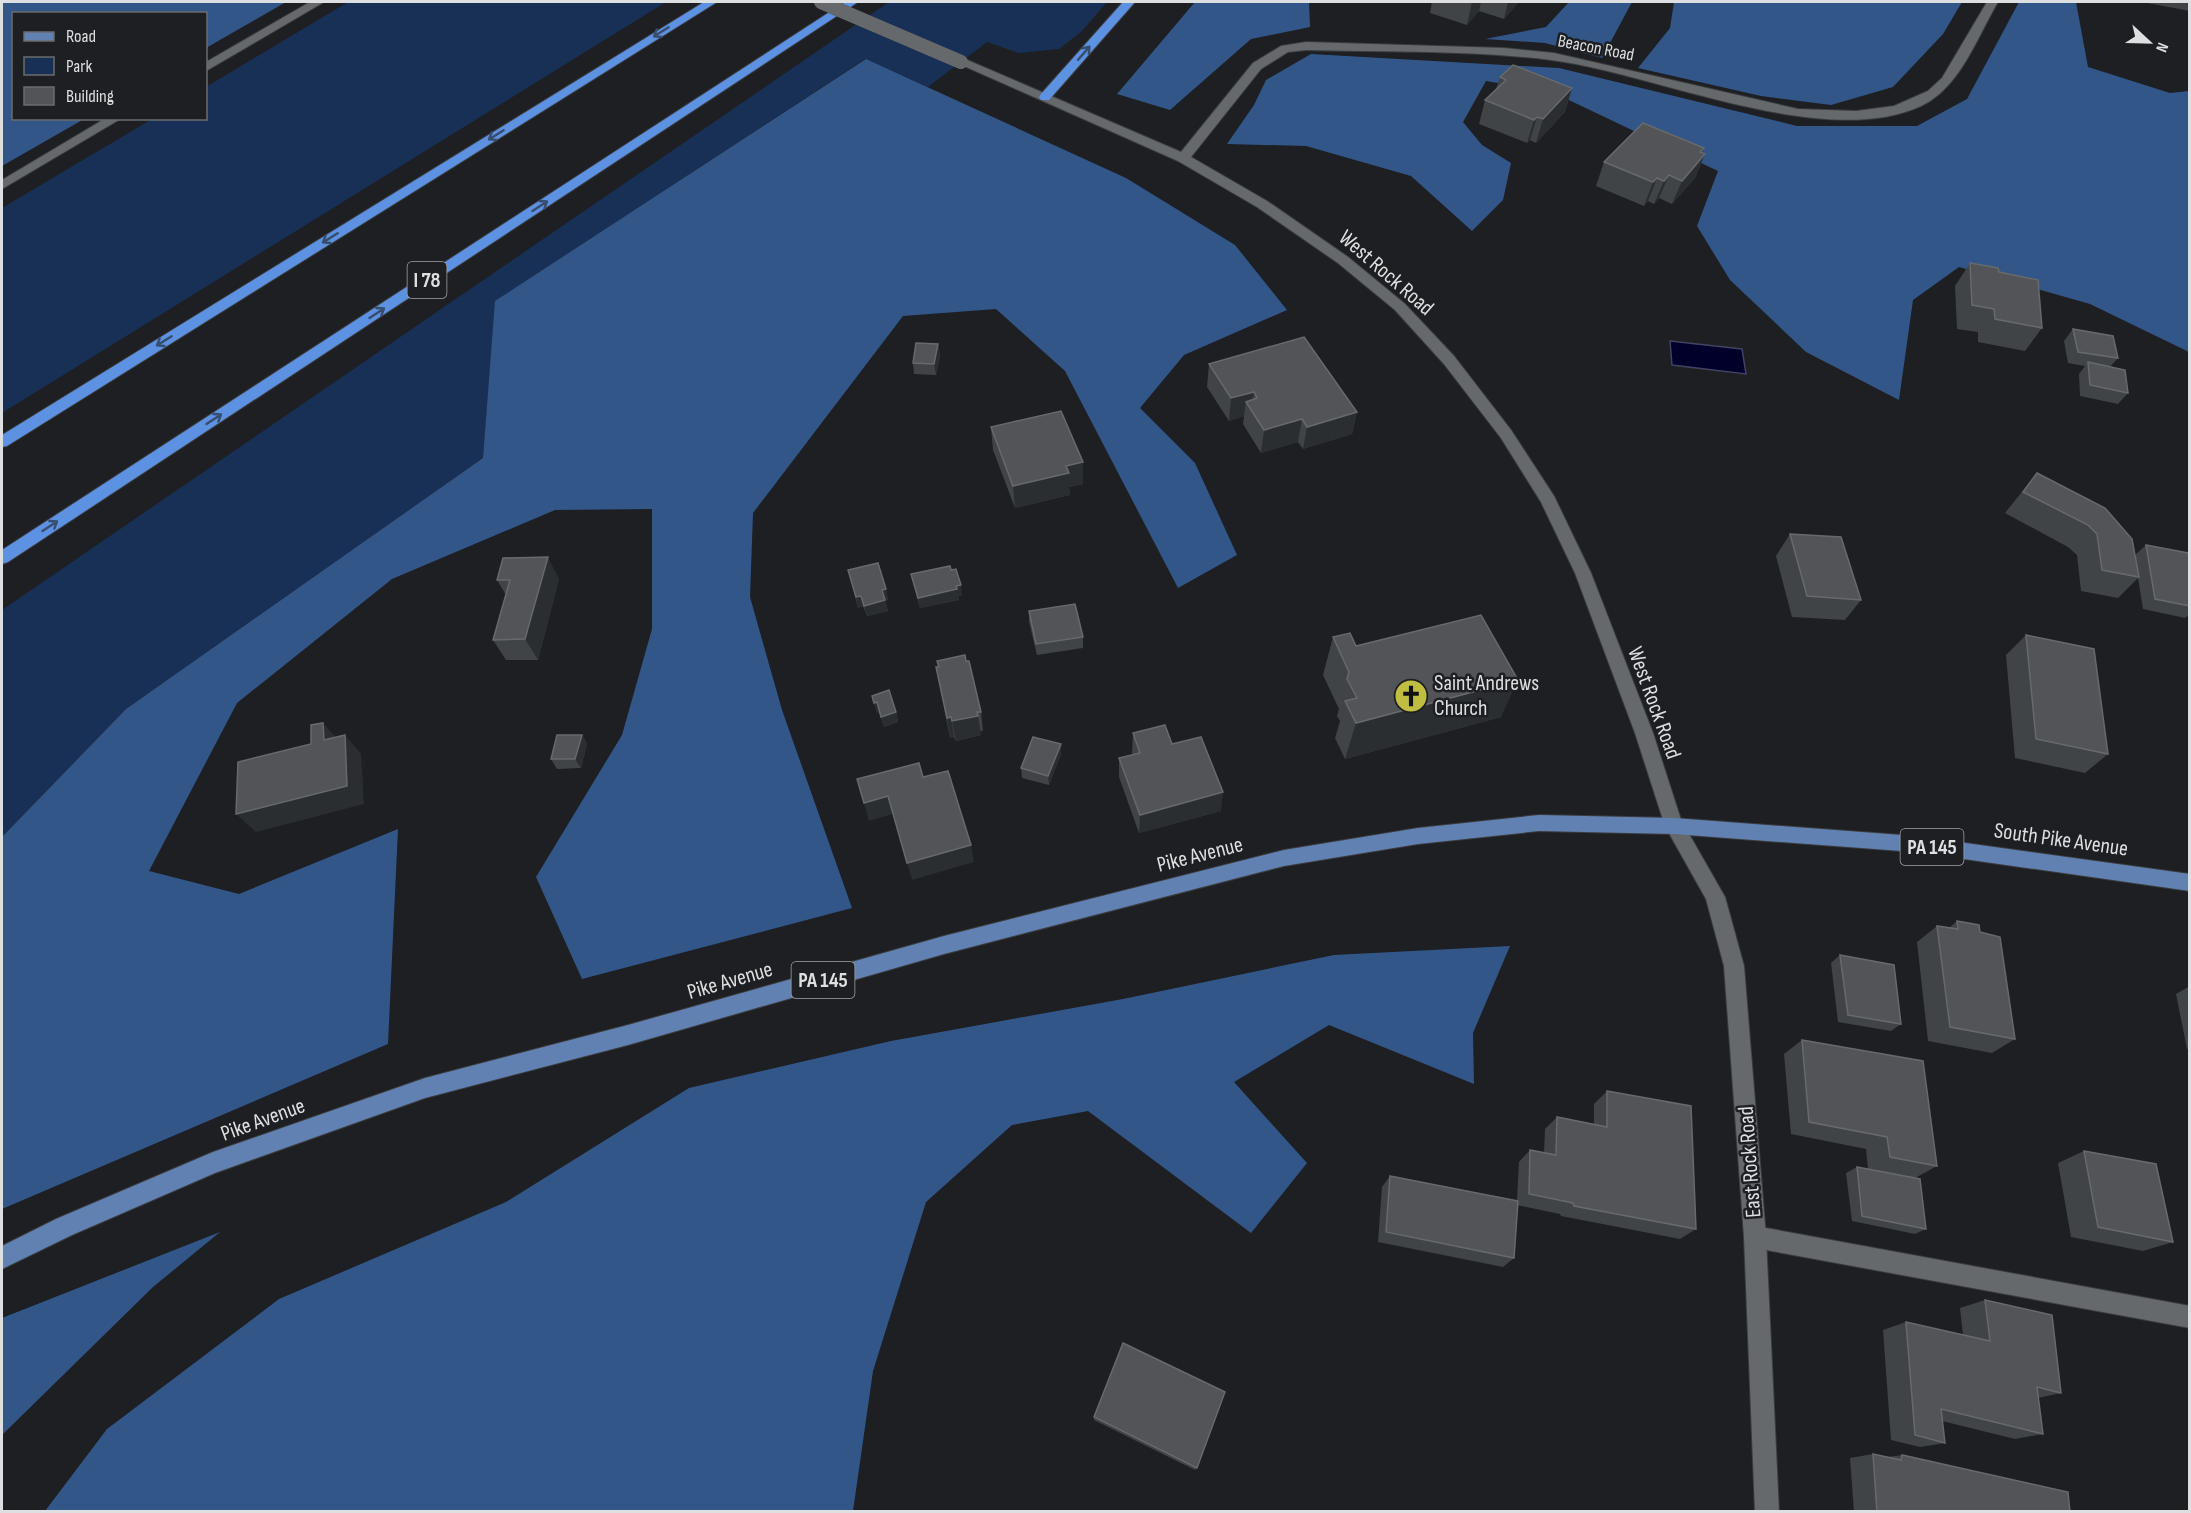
<svg xmlns="http://www.w3.org/2000/svg" width="2191" height="1513" font-family="'Sofia Sans Condensed',sans-serif">
	<style>
		.green { fill: #183055 }
		.forest { fill: #335689 }
		.water { fill: #00002b; stroke: #424362; stroke-width: 1.5 }
		.lines { fill: none; stroke-linecap: round; stroke-linejoin: round }
		.service-casing { stroke: #3b3c3f; stroke-width: 2 }
		.minor-casing { stroke: #3b3c3f; stroke-width: 2 }
		.tertiary-casing { stroke: #3b3c3f; stroke-width: 2 }
		.primary-casing { stroke: #3b3c3f; stroke-width: 2 }
		.motorway-casing { stroke: #3b3c3f; stroke-width: 2 }
		.service { fill: #66696c; fill-rule: evenodd }
		.minor { fill: #66696c; fill-rule: evenodd }
		.tertiary { fill: #66696c; fill-rule: evenodd }
		.primary { fill: #6181b2; fill-rule: evenodd }
		.motorway { fill: #5d91e1; fill-rule: evenodd }
		.minor-bridge-casing { stroke: #3b3c3f; stroke-width: 14; stroke-linecap: butt }
		.minor-bridge { stroke: #66696c; stroke-width: 14 }
		.wall { fill: #414447 }
		.shaded-wall { fill: #2b2e31 }
		.building { fill: #525457; stroke: #676a6d; stroke-width: 1.5 }
		.oneway { stroke: #374d6e }
		.labels { text-anchor: middle; dominant-baseline: central; stroke-width: 5; stroke-linejoin: round; paint-order: stroke }
		.far-street-label { font-size: 18px; fill: #dddfe1; stroke: #1d1f22 }
		.shield { fill: #1d1f22; stroke: #a3a5a8; stroke-width: 1.5 }
		.shield-label { font-size: 21px; font-weight: bold; fill: #dddfe1 }
		.street-label { font-size: 22px; fill: #dddfe1; stroke: #1d1f22 }
		.poi-label { font-size: 22px; fill: #dddfe1; stroke: #1d1f22; text-anchor: start }
	</style>
	<rect width="100%" height="100%" fill="#1d1f22"/>
	<g class="green">
		<polygon points="348,2 666,2 2,413 2,208 152,119 206,118 206,87"/>
		<polygon points="889,2 1107,2 1081,32 1059,49 1019,53 987,42 928,87 865,59 496,301 483,458 126,709 2,837 2,610"/>
	</g>
	<g class="forest">
		<polygon points="2,2 286,2 206,48 206,14 14,14 14,118 84,119 2,166"/>
		<polygon points="1195,2 1309,2 1310,27 1251,39 1170,110 1117,94"/>
		<polygon points="1569,2 1632,2 1602,58 1545,43 1485,39 1546,27"/>
		<polygon points="1674,2 1962,2 1943,34 1893,87 1831,105 1761,96 1638,68 1670,28"/>
		<polygon points="2019,2 2076,2 2088,67 2170,93 2189,91 2189,352 2090,304 1959,267 1913,300 1899,400 1806,352 1730,280 1697,226 1718,171 1552,92 1486,81 1463,122 1482,145 1511,163 1503,200 1472,231 1411,176 1306,146 1227,144 1254,105 1266,80 1311,54 1559,68 1797,126 1917,126 1967,99"/>
		<polygon points="866,59 1126,178 1235,245 1287,310 1184,355 1140,408 1195,463 1237,555 1178,588 1065,371 996,309 903,316 753,513 750,597 782,710 852,908 582,979 536,877 622,735 652,629 652,509 555,510 392,579 237,703 149,871 239,894 398,829 388,1044 2,1209 2,837 126,709 483,458 495,301"/>
		<polygon points="1510,946 1473,1033 1474,1084 1329,1025 1234,1082 1307,1163 1251,1233 1088,1111 1012,1125 926,1202 873,1371 853,1511 45,1511 107,1429 279,1299 506,1202 689,1088 891,1041 1123,999 1334,955"/>
		<polygon points="220,1232 153,1287 2,1435 2,1318"/>
	</g>
	<polygon class="water" points="1670,341 1742,349 1746,374 1672,365"/>
	<g class="lines">
		<defs>
			<polygon id="service" points="1755,1226 2190,1306 2190,1328 1755,1248 1747,1245 1744,1237 1747,1229"/>
			<g id="minor">
				<polygon points="310,2 324,2 206,71 206,62"/>
				<path d="M1987,2H1998C1977,37 1960,88 1921,106C1823,151 1655,73 1551,60C1470,50 1387,52 1306,50L1288,52L1261,69L1191,157L1267,201L1348,257L1405,304L1454,356L1511,430L1554,496L1591,573L1653,733L1683,826L1681,832L1674,834L1667,832L1665,826L1635,733L1575,573L1541,502L1501,438L1444,364L1395,310L1338,263L1257,207L1178,161L955,62L961,58L965,59L1181,152L1253,63L1281,46L1306,42L1504,48L1554,53L1798,109L1856,111L1894,106L1928,91L1942,78Z"/>
				<polygon points="106,118 122,118 2,189 2,180"/>
			</g>
			<polygon id="tertiary" points="1674,818 1681,820 1725,897 1744,966 1766,1237 1779,1512 1755,1512 1744,1237 1724,966 1706,899 1665,826 1667,820"/>
			<polygon id="primary" points="1539,815 1674,818 1915,836 2190,874 2190,891 1915,852 1674,834 1539,831 1418,844 1284,866 944,954 628,1045 425,1098 215,1173 72,1235 2,1269 2,1246 56,1219 213,1152 425,1078 628,1025 944,936 1284,850 1418,828"/>
			<g id="motorway">
				<polygon points="704,2 717,2 7,446 2,447 2,435"/>
				<polygon points="845,2 858,2 8,562 2,564 2,550"/>
				<polygon points="1123,2 1135,2 1049,100 1041,100 1039,97 1041,94"/>
			</g>
		</defs>
		<use href="#service" class="service-casing"/>
		<use href="#minor" class="minor-casing"/>
		<use href="#tertiary" class="tertiary-casing"/>
		<use href="#primary" class="primary-casing"/>
		<use href="#motorway" class="motorway-casing"/>
		<use href="#service" class="service"/>
		<use href="#minor" class="minor"/>
		<use href="#tertiary" class="tertiary"/>
		<use href="#primary" class="primary"/>
		<use href="#motorway" class="motorway"/>
		<defs>
			<polyline id="minor-bridge" points="821,2 961,62"/>
		</defs>
		<use href="#minor-bridge" class="minor-bridge-casing"/>
		<use href="#minor-bridge" class="minor-bridge"/>
	</g>
	<g class="wall">
		<polygon points="1432,2 1519,2 1504,19 1479,11 1467,25 1430,13"/>
		<polygon points="2142,2 2190,2 2190,11"/>
		<polygon points="1500,77 1572,88 1565,112 1536,143 1530,140 1527,143 1479,124 1485,100 1496,89"/>
		<polygon points="1704,148 1702,153 1705,154 1695,178 1672,204 1659,198 1654,204 1648,201 1644,206 1596,186 1604,162"/>
		<polygon points="1970,263 1999,272 2042,328 2025,351 1978,342 1978,332 1957,329 1955,286"/>
		<polygon points="2073,329 2118,358 2110,367 2128,393 2118,404 2080,396 2079,374 2085,366 2068,363 2064,341"/>
		<polygon points="938,344 940,356 936,375 914,374 913,363"/>
		<polygon points="1209,364 1357,412 1352,434 1303,449 1298,442 1261,453 1243,424 1244,416 1229,421 1207,387"/>
		<polygon points="991,427 1083,462 1083,484 1069,487 1070,495 1015,508 993,450"/>
		<polygon points="2037,473 2135,555 2146,545 2190,562 2190,614 2185,618 2143,609 2138,578 2118,598 2081,591 2077,555 2068,547 2005,513"/>
		<polygon points="1790,534 1861,600 1845,620 1792,617 1776,556"/>
		<polygon points="951,570 962,595 958,596 959,600 920,608 911,574"/>
		<polygon points="559,579 538,660 506,660 493,640 506,595 497,580"/>
		<polygon points="851,581 886,589 888,600 885,600 888,611 867,616 863,606 858,608"/>
		<polygon points="1029,611 1083,637 1083,648 1037,655 1029,622"/>
		<polygon points="2026,635 2108,754 2085,773 2015,758 2006,655"/>
		<polygon points="1333,637 1356,646 1501,717 1345,759 1335,738 1340,721 1337,716 1339,709 1323,675"/>
		<polygon points="937,661 966,661 981,712 983,731 980,731 981,735 956,741 954,737 950,738 936,667 938,667"/>
		<polygon points="872,696 896,712 898,722 884,727 879,712 877,713"/>
		<polygon points="1133,733 1172,744 1221,811 1139,833 1119,777 1119,758 1133,755 1132,753"/>
		<polygon points="582,735 587,744 581,768 557,769 551,759"/>
		<polygon points="1061,744 1061,754 1049,785 1022,778 1021,768"/>
		<polygon points="1957,921 1980,932 2015,1039 1992,1053 1928,1041 1917,942 1937,926 1949,928"/>
		<polygon points="1840,955 1901,1024 1891,1031 1838,1022 1831,963"/>
		<polygon points="2190,986 2190,1050 2187,1049 2176,994"/>
		<polygon points="1802,1040 1937,1166 1915,1178 1926,1229 1915,1234 1852,1221 1846,1173 1857,1167 1868,1169 1866,1149 1791,1134 1784,1054"/>
		<polygon points="1607,1091 1696,1229 1680,1239 1561,1216 1560,1214 1517,1205 1514,1258 1503,1267 1378,1242 1382,1187 1390,1176 1517,1200 1519,1162 1530,1150 1544,1153 1545,1129 1557,1117 1594,1124 1594,1104"/>
		<polygon points="2084,1151 2173,1242 2143,1251 2071,1237 2058,1163"/>
		<polygon points="1985,1300 2061,1393 2038,1398 2043,1434 2015,1439 1942,1421 1945,1443 1920,1447 1891,1440 1883,1330 1906,1322 1963,1335 1960,1308"/>
		<polygon points="1094,1417 1197,1468 1195,1470 1094,1420"/>
		<polygon points="1873,1454 1888,1457 1902,1455 2070,1512 1854,1512 1850,1458"/>
	</g>
	<g class="shaded-wall">
		<polygon points="1472,2 1481,2 1479,11 1467,25"/>
		<polygon points="1508,2 1519,2 1504,19"/>
		<polygon points="1572,88 1565,112 1536,143 1543,119"/>
		<polygon points="1537,117 1530,140 1527,143 1534,120"/>
		<polygon points="1704,148 1697,163 1705,154 1695,178 1672,204 1682,181"/>
		<polygon points="1669,175 1659,198 1654,204 1664,181"/>
		<polygon points="1657,178 1648,201 1644,206 1653,182"/>
		<polygon points="938,344 940,356 936,375 934,364"/>
		<polygon points="1254,392 1251,410 1246,402 1244,416 1229,421 1231,398"/>
		<polygon points="1357,412 1352,434 1303,449 1307,427"/>
		<polygon points="1302,419 1298,442 1261,453 1264,430"/>
		<polygon points="1083,462 1083,484 1069,487 1070,495 1015,508 1013,486 1066,466"/>
		<polygon points="548,557 559,579 538,660 525,639"/>
		<polygon points="961,585 962,595 958,596 959,600 920,608 918,598"/>
		<polygon points="886,589 888,600 885,601 882,590"/>
		<polygon points="861,596 863,606 858,608 856,597"/>
		<polygon points="885,600 888,611 867,616 864,606"/>
		<polygon points="1518,680 1501,717 1345,759 1356,723"/>
		<polygon points="877,702 879,712 877,713 874,703"/>
		<polygon points="896,712 898,722 884,727 881,717"/>
		<polygon points="978,716 981,735 956,741 952,721"/>
		<polygon points="951,717 954,737 950,738 947,718"/>
		<polygon points="323,723 340,742 324,740"/>
		<polygon points="345,735 361,754 364,804 256,832 236,814"/>
		<polygon points="582,735 587,744 581,768 575,759"/>
		<polygon points="1061,744 1061,754 1049,785 1048,776"/>
		<polygon points="1223,792 1221,811 1139,833 1140,815"/>
		<polygon points="888,796 893,814 869,821 864,803"/>
		<polygon points="971,845 974,862 912,880 907,863"/>
	</g>
	<g class="building">
		<polygon points="1513,65 1572,88 1543,119 1537,117 1534,120 1485,100 1506,80 1500,77"/>
		<polygon points="1643,123 1704,148 1700,152 1705,154 1682,181 1669,175 1664,181 1657,178 1653,182 1604,162"/>
		<polygon points="1970,263 1998,268 1999,272 2038,280 2042,328 1995,319 1994,309 1972,305"/>
		<polygon points="2073,329 2113,336 2118,358 2078,352"/>
		<polygon points="1304,337 1357,412 1307,427 1302,419 1264,430 1246,402 1257,398 1254,392 1231,398 1209,364"/>
		<polygon points="916,343 938,344 934,364 913,363"/>
		<polygon points="2088,362 2125,370 2128,393 2090,385"/>
		<polygon points="1061,411 1083,462 1066,466 1069,473 1013,486 991,427"/>
		<polygon points="2037,473 2105,508 2132,539 2139,577 2102,570 2097,534 2088,525 2023,492"/>
		<polygon points="1790,534 1841,537 1861,600 1807,596"/>
		<polygon points="2146,545 2188,553 2190,562 2190,606 2155,599"/>
		<polygon points="548,557 525,639 493,640 510,580 497,580 503,558"/>
		<polygon points="878,563 886,589 882,590 885,600 864,606 861,596 856,597 848,570"/>
		<polygon points="950,566 951,570 956,569 961,585 956,586 957,589 918,598 911,574"/>
		<polygon points="1075,604 1083,637 1036,644 1029,611"/>
		<polygon points="1481,615 1518,680 1356,723 1345,701 1357,698 1347,679 1349,672 1333,637 1350,633 1356,646"/>
		<polygon points="2026,635 2094,649 2108,754 2036,739"/>
		<polygon points="965,655 966,661 969,661 981,712 977,712 978,716 952,721 951,717 947,718 936,667 939,667 937,661"/>
		<polygon points="889,690 896,712 881,717 877,702 874,703 872,696"/>
		<polygon points="323,723 324,740 345,735 347,786 236,814 238,762 311,744 311,725"/>
		<polygon points="1165,725 1172,744 1201,737 1223,792 1140,815 1119,758 1140,753 1133,733"/>
		<polygon points="557,735 582,735 575,759 551,759"/>
		<polygon points="1033,737 1061,744 1048,776 1021,768"/>
		<polygon points="919,763 923,777 948,771 971,845 907,863 888,796 864,803 857,779"/>
		<polygon points="1957,921 1979,925 1980,932 2000,937 2015,1039 1950,1027 1937,926 1958,929"/>
		<polygon points="1840,955 1894,965 1901,1024 1848,1015"/>
		<polygon points="1802,1040 1923,1061 1937,1166 1890,1157 1887,1137 1809,1122"/>
		<polygon points="1607,1091 1691,1106 1696,1229 1574,1206 1573,1203 1529,1194 1530,1150 1556,1155 1557,1117 1607,1127"/>
		<polygon points="2084,1151 2156,1164 2173,1242 2098,1227"/>
		<polygon points="1857,1167 1920,1179 1926,1229 1862,1216"/>
		<polygon points="1390,1176 1518,1201 1514,1258 1386,1232"/>
		<polygon points="1985,1300 2052,1315 2061,1393 2037,1387 2043,1434 1941,1409 1945,1443 1915,1435 1906,1322 1990,1341"/>
		<polygon points="1123,1343 1225,1392 1197,1468 1094,1417"/>
		<polygon points="1873,1454 1901,1460 1902,1455 2068,1492 2070,1512 1877,1512"/>
	</g>
	<defs><path id="oneway-shaft" d="M-6 0H5M1.5-3L5.5 0L1.5 3" fill="none" stroke-width="1.6" stroke-linecap="round" stroke-linejoin="round" transform="scale(1.5)"/></defs>
	<g class="oneway">
		<use href="#oneway-shaft" transform="translate(661 32) rotate(148)"/>
		<use href="#oneway-shaft" transform="translate(1084 53) rotate(-49)"/>
		<use href="#oneway-shaft" transform="translate(496 135) rotate(148)"/>
		<use href="#oneway-shaft" transform="translate(540 206) rotate(-33)"/>
		<use href="#oneway-shaft" transform="translate(330 238) rotate(148)"/>
		<use href="#oneway-shaft" transform="translate(377 313) rotate(-33)"/>
		<use href="#oneway-shaft" transform="translate(164 341) rotate(148)"/>
		<use href="#oneway-shaft" transform="translate(214 419) rotate(-33)"/>
		<use href="#oneway-shaft" transform="translate(50 526) rotate(-33)"/>
	</g>
	<defs>
		<symbol id="church-disc" viewBox="-11 -11 22 22"><circle r="9.5" fill="#c0be41" stroke="#1d1f22"/><path d="M-1.2-6h2.4v3.5h3.3v2.4h-3.3V6h-2.4V-.1h-3.3v-2.4h3.3Z" fill="#111"/></symbol>
	</defs>
	<g fill-rule="evenodd">
		<use href="#church-disc" x="1392" y="677" width="38" height="38"/>
	</g>
	<g class="labels">
		<g class="far-street-label">
			<text transform="translate(1596 48) rotate(11)">Beacon Road</text>
		</g>
		<g class="shield">
			<rect x="407.5" y="262" width="39" height="36" rx="4.5"/>
			<rect x="1900.5" y="829" width="63" height="36" rx="4.5"/>
			<rect x="791.5" y="962" width="63" height="36" rx="4.5"/>
		</g>
		<g class="shield-label">
			<text x="427" y="280">I 78</text>
			<text x="1932" y="847">PA 145</text>
			<text x="823" y="980">PA 145</text>
		</g>
		<g class="street-label">
			<text transform="translate(1386 273) rotate(41)">West Rock Road</text>
			<text transform="translate(1654 703) rotate(70)">West Rock Road</text>
			<text transform="translate(2061 840) rotate(8)">South Pike Avenue</text>
			<text transform="translate(1200 855) rotate(-14)">Pike Avenue</text>
			<text transform="translate(730 981) rotate(-16)">Pike Avenue</text>
			<text transform="translate(263 1120) rotate(-20)">Pike Avenue</text>
			<text transform="translate(1750 1162) rotate(-94)">East Rock Road</text>
		</g>
		<g class="poi-label">
			<text x="1434" y="683">Saint Andrews<tspan x="1434" dy="25">Church</tspan></text>
		</g>
	</g>
	<rect width="2191" height="1513" fill="none" stroke="#dddfe1" stroke-width="6"/>
	<rect x="12" y="12" width="195" height="108" fill="#1d1f22" stroke="#6a6c6e" stroke-width="1.5"/>
	<rect x="24" y="32" width="30" height="9" fill="#6181b2" stroke="#6a6c6e" stroke-width="1.5"/>
	<text x="66" y="42" font-size="18" fill="#dddfe1">Road</text>
	<rect x="24" y="57" width="30" height="18" fill="#183055" stroke="#6a6c6e" stroke-width="1.5"/>
	<text x="66" y="72" font-size="18" fill="#dddfe1">Park</text>
	<rect x="24" y="87" width="30" height="18" fill="#525457" stroke="#6a6c6e" stroke-width="1.5"/>
	<text x="66" y="102" font-size="18" fill="#dddfe1">Building</text>
	<g transform="translate(2149 42) rotate(112)" stroke="#1d1f22" stroke-width="4.5" paint-order="stroke">
	<path d="M0-4.5L10 22L0 15L-10 22Z" fill="#dddfe1"/>
	<text y="-9" font-size="16" font-weight="bold" text-anchor="middle" fill="#dddfe1">N</text>
	</g>
</svg>
